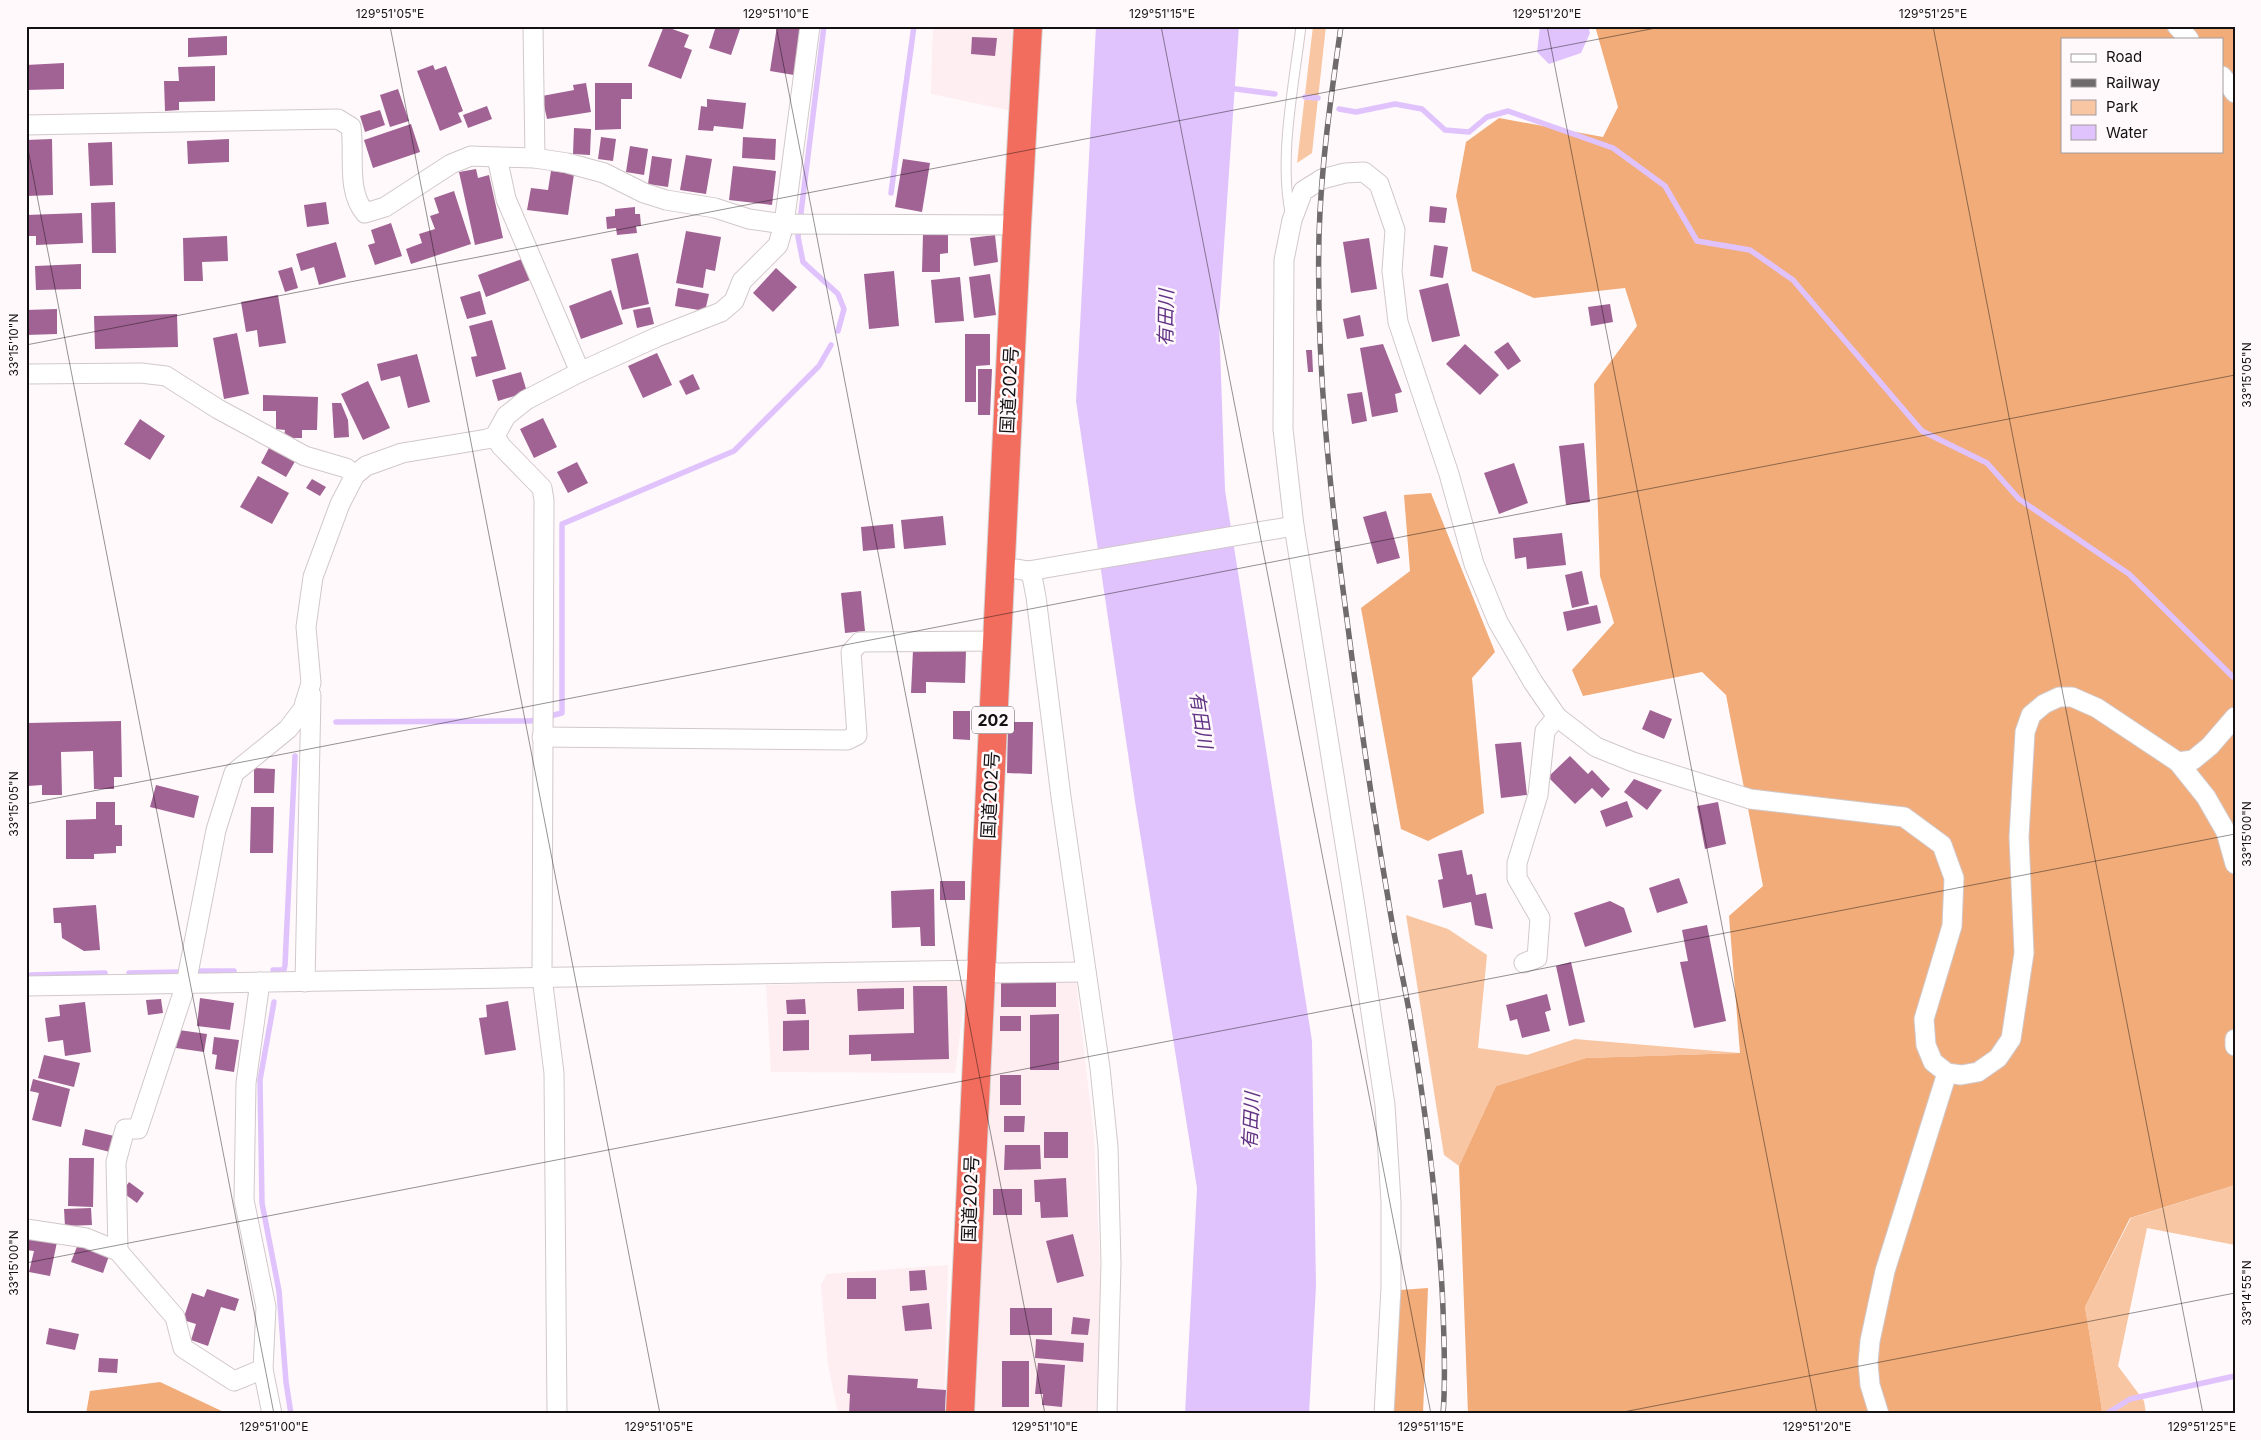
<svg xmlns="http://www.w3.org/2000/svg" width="2261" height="1440" font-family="Inter,'Noto Sans JP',sans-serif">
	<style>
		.built { fill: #feedf1 }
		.green { fill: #f9c6a3 }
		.forest { fill: #f1ac79; fill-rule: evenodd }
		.water { fill: #e0c3fd }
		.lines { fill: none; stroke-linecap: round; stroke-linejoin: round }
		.stream { stroke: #e0c3fd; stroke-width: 5.5 }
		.building { fill: #a16294 }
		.lane-casing { stroke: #d1c8ca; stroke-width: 11 }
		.street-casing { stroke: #d1c8ca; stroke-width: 21 }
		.highway-casing { stroke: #d5d4d4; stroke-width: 30 }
		.lane { stroke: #fff; stroke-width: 9 }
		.street { stroke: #fff; stroke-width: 19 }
		.highway { stroke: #f26d5d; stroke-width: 28 }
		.rail-casing { stroke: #6f6b6c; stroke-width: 5.5 }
		.rail { stroke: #fff9fb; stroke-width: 4; stroke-dasharray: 11; stroke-linecap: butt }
		.ticks { fill: none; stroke: #141112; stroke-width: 1; stroke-opacity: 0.45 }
		.labels { text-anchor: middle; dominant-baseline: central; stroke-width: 5; stroke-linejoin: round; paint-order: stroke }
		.shield { fill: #fff9fb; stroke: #5a5758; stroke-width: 1 }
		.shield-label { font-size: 16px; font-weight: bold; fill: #141112 }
		.street-label { font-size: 18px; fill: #141112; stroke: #fff9fb }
		.water-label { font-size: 19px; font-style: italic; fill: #613385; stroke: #fff9fb }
		.neatline { fill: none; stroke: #141112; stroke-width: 2 }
		.ticks-label { font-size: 12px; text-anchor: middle; fill: #141112 }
	</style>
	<rect width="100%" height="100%" fill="#fff9fb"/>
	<g class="built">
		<polygon points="933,26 1013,26 1008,110 931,94"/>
		<polygon points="967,979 955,1073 771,1072 766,985"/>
		<polygon points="995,979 1076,982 1094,1136 1102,1308 1096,1414 975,1414"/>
		<polygon points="948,1265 944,1414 838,1414 828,1364 821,1285 827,1274"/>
	</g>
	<g class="green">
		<polygon points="1313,26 1326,26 1312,153 1297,163"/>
		<polygon points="1406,915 1448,929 1487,955 1478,1048 1527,1055 1575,1039 1740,1053 1586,1058 1496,1086 1459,1166 1444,1155"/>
		<polygon points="2235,1185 2235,1245 2147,1228 2118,1366 2144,1401 2146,1414 2098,1414 2102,1410 2085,1307 2131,1218"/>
	</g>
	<g class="forest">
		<path d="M1595,26H2235V1185L2130,1218L2085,1307L2102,1410L2098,1414H1468L1459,1166L1496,1086L1586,1058L1740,1053L1729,916L1763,886L1726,695L1702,672L1583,696L1572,670L1614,623L1600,576L1594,384L1637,326L1625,288L1534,298L1472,271L1456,196L1466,142L1499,118L1603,137L1618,107ZM2062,39H2222V151H2062Z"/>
		<polygon points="1431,493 1495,652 1472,678 1484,813 1428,841 1401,829 1361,608 1410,571 1404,495"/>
		<polygon points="1428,1288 1423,1414 1393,1414 1400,1290"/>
		<polygon points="160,1382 228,1414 86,1414 90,1391"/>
	</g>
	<g class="water">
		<polygon points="1096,26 1239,26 1219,319 1225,490 1312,1041 1316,1286 1309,1414 1185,1414 1197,1188 1136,808 1076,401"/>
		<polygon points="1540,26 1588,26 1590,33 1581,53 1549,64 1537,52"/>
	</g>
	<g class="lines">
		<g class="stream">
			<polyline points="824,26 798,237 803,262 838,294 844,309 838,331"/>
			<polyline points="1228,88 1275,94"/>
			<polyline points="1305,97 1318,98"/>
			<polyline points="1339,109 1356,112 1395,104 1422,109 1445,130 1469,132 1487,117 1508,111 1613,148 1665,186 1697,241 1750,250 1793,280 1922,431 1987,463 2019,499 2129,574 2233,677"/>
			<polyline points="891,193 914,26"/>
			<polyline points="336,722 530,721 562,713 562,524 734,451 819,366 831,345"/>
			<polyline points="273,970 284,970 285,965 295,756"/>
			<polyline points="200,971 234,971"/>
			<polyline points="129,973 178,972"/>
			<polyline points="31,975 105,973"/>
			<polyline points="274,1002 260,1080 262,1203 279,1291 286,1382 291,1414"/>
			<polyline points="2106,1414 2130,1399 2235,1376"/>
		</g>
	</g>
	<g class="building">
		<polygon points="664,26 689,35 684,47 692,50 681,79 648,66"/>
		<polygon points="716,26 741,26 731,55 709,48"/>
		<polygon points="777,26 802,26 794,75 770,71"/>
		<polygon points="227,36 227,55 188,57 188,38"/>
		<polygon points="972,37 997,38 995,56 971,54"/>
		<polygon points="64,63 64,89 26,90 26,65"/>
		<polygon points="433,65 435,70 446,66 463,111 458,113 462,122 440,131 417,71"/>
		<polygon points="215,66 215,101 179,102 179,110 165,111 164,81 179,81 178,67"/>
		<polygon points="586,83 591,112 547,119 542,96 574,90 573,85"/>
		<polygon points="595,83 632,83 632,99 621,99 621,129 595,130"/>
		<polygon points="398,89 409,121 390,127 380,95"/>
		<polygon points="707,99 746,103 743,129 714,126 713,131 698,130 701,106 707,107"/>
		<polygon points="487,106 492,119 468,128 463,115"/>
		<polygon points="380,110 385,125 365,132 360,116"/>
		<polygon points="411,124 420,152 373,168 364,140"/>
		<polygon points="574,128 591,129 590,155 573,154"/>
		<polygon points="601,137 616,139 613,161 598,159"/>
		<polygon points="743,137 776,139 775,160 742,158"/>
		<polygon points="52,139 53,195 27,196 26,140"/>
		<polygon points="229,139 229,162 188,164 187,141"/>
		<polygon points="112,142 113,185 90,186 88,143"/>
		<polygon points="630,146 648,149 644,175 626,172"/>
		<polygon points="686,155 712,159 706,194 680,190"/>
		<polygon points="652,156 672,159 668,187 648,184"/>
		<polygon points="903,159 930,163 922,212 895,207"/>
		<polygon points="733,166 776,171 772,205 729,200"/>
		<polygon points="476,169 478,178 489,175 503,238 475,245 459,172"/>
		<polygon points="551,171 574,174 568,215 527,210 531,188 548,190"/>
		<polygon points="454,191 471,244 411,264 406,249 422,243 419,234 435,229 430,216 439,213 434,198"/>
		<polygon points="115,202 116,253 92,253 91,203"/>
		<polygon points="326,202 329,224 307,227 304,205"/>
		<polygon points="1430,206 1447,208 1445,223 1429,222"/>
		<polygon points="635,207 635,214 640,214 641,226 636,226 637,233 617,235 616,228 607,229 606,217 615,216 615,209"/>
		<polygon points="82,213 83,243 36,245 36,236 26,236 26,215"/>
		<polygon points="391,223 402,256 375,265 368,245 375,243 371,230"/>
		<polygon points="686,231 721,237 715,271 706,269 703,288 676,283"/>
		<polygon points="923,233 948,233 948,253 940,254 940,272 922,272"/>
		<polygon points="995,235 998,262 974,266 970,238"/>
		<polygon points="227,236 228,261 202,262 203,281 184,281 183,238"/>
		<polygon points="1369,238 1377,289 1351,293 1343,242"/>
		<polygon points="336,242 346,277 319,285 314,267 301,271 296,254"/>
		<polygon points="1434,245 1448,247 1443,278 1430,276"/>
		<polygon points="638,253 649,304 622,310 611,259"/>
		<polygon points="522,259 530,280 486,297 478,275"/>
		<polygon points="81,264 81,289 36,290 35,266"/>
		<polygon points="292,267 298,288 285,292 278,271"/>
		<polygon points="776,268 797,287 773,312 753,293"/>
		<polygon points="894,271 899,326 869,329 864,274"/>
		<polygon points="990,274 996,315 974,318 969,277"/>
		<polygon points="960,277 964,321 935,323 931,280"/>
		<polygon points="1448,283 1460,336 1432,342 1419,290"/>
		<polygon points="678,288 709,294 705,311 675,306"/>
		<polygon points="611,290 623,324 581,339 569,306"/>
		<polygon points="480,291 486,314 467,319 460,297"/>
		<polygon points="278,295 286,343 259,347 257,330 246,332 241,302"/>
		<polygon points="1610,304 1613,322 1591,326 1588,307"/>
		<polygon points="650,307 654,324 637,328 633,310"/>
		<polygon points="57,309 57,334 26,335 26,310"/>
		<polygon points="177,314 178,347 95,349 94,316"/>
		<polygon points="1360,315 1364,336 1347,339 1343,319"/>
		<polygon points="492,320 506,369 476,377 471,357 477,356 469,326"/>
		<polygon points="237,333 249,394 224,399 213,338"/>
		<polygon points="965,334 990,334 990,365 976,366 976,402 965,402"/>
		<polygon points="1508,342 1521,361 1508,370 1494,352"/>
		<polygon points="1383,344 1402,392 1395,394 1398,412 1372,417 1360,348"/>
		<polygon points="1465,344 1499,375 1480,395 1446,364"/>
		<polygon points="1306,350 1312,350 1313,372 1308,372"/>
		<polygon points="657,353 672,385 643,398 628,366"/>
		<polygon points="417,354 430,402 408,408 400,376 381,381 377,364"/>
		<polygon points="978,369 992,369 990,415 978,415"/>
		<polygon points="521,372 527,392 498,401 492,380"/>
		<polygon points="693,374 700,389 686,395 679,381"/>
		<polygon points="368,381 390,428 363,440 341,394"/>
		<polygon points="1362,392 1367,421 1352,424 1347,394"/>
		<polygon points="263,395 318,397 317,430 302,430 302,438 284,438 285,430 276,429 276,411 263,411"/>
		<polygon points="332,403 341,403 348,420 349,437 334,438"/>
		<polygon points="543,418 557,447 534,458 520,429"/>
		<polygon points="140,419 165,436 150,460 124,444"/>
		<polygon points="1584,443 1590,502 1566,505 1559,446"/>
		<polygon points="271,444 297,458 286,477 261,463"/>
		<polygon points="577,462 588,483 568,493 557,472"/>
		<polygon points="1514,463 1528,503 1499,514 1484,473"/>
		<polygon points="258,476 289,493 272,524 240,507"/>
		<polygon points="312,479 326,487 320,496 306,488"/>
		<polygon points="1386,511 1400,558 1377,564 1363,517"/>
		<polygon points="943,516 946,545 904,549 901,520"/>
		<polygon points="893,524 895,548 863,551 861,527"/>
		<polygon points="1562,533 1566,565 1527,569 1526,557 1515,559 1513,538"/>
		<polygon points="1582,571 1589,604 1572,608 1565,575"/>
		<polygon points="861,591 865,631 845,633 841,593"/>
		<polygon points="1597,605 1601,623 1567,631 1563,612"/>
		<polygon points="913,650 966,651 965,683 926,682 926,693 911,693"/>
		<polygon points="1650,710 1672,719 1664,739 1642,729"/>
		<polygon points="953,711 970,711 970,740 953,739"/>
		<polygon points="121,721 122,777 114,777 114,789 94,789 93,751 61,752 62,795 42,795 42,785 28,786 27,723"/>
		<polygon points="1008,722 1033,722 1032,774 1007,773"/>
		<polygon points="1521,742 1527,795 1501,798 1495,744"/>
		<polygon points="1570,756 1588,774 1592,770 1610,789 1602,798 1592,788 1575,804 1548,777"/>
		<polygon points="254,768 275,769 274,793 254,793"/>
		<polygon points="1634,779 1662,790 1647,810 1624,792"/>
		<polygon points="156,785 199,796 194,818 150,807"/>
		<polygon points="1627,801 1633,817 1606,827 1600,811"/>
		<polygon points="96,802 115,802 115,825 122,825 122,846 116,846 116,853 94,854 94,859 66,859 66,820 96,819"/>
		<polygon points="1718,802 1726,844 1705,849 1697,806"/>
		<polygon points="251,807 274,807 273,853 250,853"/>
		<polygon points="1462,850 1467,875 1472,874 1476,895 1486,893 1493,929 1475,925 1471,902 1443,908 1438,880 1443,879 1438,854"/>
		<polygon points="1679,878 1688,903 1657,913 1649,888"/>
		<rect x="940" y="881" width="25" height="19"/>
		<polygon points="934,889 935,946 921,946 920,927 892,928 891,891"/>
		<polygon points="1610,901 1624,908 1632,932 1585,947 1574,913"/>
		<polygon points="96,905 100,950 84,951 62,938 61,923 54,923 53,908"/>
		<polygon points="1707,925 1726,1021 1694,1028 1680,962 1688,961 1682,930"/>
		<polygon points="1571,962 1585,1022 1569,1026 1556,966"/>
		<rect x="1001" y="981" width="55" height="26"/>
		<polygon points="913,986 947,986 949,1059 871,1061 871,1054 849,1055 849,1035 914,1033"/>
		<polygon points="904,988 904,1009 858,1011 857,989"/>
		<polygon points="1547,994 1551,1010 1545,1012 1550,1031 1522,1038 1517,1019 1510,1021 1506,1005"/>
		<polygon points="200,998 234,1003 230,1030 197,1026"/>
		<polygon points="161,999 163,1013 148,1015 146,1000"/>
		<polygon points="805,999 806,1014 787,1014 786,1000"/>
		<polygon points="508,1001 516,1050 485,1055 479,1018 487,1017 486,1005"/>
		<polygon points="85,1002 91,1052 65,1056 63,1040 48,1042 45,1018 60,1016 59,1005"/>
		<polygon points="1059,1014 1059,1070 1030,1070 1030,1015"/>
		<rect x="1000" y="1016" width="21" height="15"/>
		<polygon points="809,1020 809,1050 783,1051 783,1021"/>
		<polygon points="179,1030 207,1034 204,1052 176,1048"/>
		<polygon points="214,1037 239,1040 234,1072 215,1069 217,1055 212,1054"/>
		<polygon points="44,1055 80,1063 74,1087 38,1078"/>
		<rect x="1000" y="1075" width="21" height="30"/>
		<polygon points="33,1079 70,1089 61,1127 32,1120 39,1093 30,1091"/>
		<polygon points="1004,1116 1025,1116 1024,1132 1004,1132"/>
		<polygon points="85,1129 114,1136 110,1152 82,1145"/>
		<rect x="1044" y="1132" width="24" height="26"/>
		<polygon points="1005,1145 1040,1145 1041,1169 1004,1170"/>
		<polygon points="69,1158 94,1158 93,1207 68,1206"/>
		<polygon points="1066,1178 1068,1217 1041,1218 1040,1202 1035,1202 1034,1180"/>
		<polygon points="129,1182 144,1193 137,1203 122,1192"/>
		<rect x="993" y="1189" width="29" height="26"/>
		<polygon points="91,1208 92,1225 65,1226 64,1209"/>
		<polygon points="1073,1234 1084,1276 1057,1283 1046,1241"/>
		<polygon points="26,1235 57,1242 50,1276 29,1272 34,1251 26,1250"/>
		<polygon points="78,1244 109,1256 103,1273 71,1262"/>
		<polygon points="925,1270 927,1290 910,1291 909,1271"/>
		<rect x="847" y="1278" width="29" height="21"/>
		<polygon points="207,1289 239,1299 235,1311 221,1307 208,1346 191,1340 196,1324 183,1320 192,1293 204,1297"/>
		<polygon points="929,1303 932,1329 905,1331 902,1306"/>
		<rect x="1010" y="1308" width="42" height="27"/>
		<polygon points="1073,1317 1090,1319 1088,1335 1071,1334"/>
		<polygon points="49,1328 79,1334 75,1350 46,1344"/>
		<polygon points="1036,1339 1084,1343 1083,1362 1035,1358"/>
		<polygon points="99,1358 118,1359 117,1373 98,1372"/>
		<rect x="1002" y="1361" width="27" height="46"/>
		<polygon points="1038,1363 1065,1365 1062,1407 1042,1405 1043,1394 1035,1394"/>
		<polygon points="848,1375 918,1379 917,1388 946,1390 945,1414 849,1414 850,1394 847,1393"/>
	</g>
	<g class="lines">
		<defs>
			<path id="lane" d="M1290,212C1279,155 1294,85 1301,26"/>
			<g id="street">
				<polyline points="533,26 535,158"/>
				<polyline points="2177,26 2189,39"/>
				<polyline points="2222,76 2235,93"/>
				<path d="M26,125L338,119L351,127C355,155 346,190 365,213L385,207L451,164L471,156L497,157L535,158L567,163L604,173L644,193L666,200L715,208L749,219L784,224L1017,225"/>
				<polyline points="497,157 506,199 580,372"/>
				<polyline points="26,374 141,373 166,376 218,409 305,456 346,468 355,475"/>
				<polyline points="495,436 501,446 542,488 544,500 542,977 554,1073 557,1414"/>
				<polyline points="1017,569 1028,571 1294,526"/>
				<polyline points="1028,571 1032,576 1036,597 1061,797 1100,1068 1108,1147 1111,1264 1107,1414"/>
				<polyline points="542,737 847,740 857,735 851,652 860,642 997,641"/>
				<polyline points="2178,762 2206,797 2226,832 2235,864"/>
				<polyline points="1524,963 1537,958 1540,918 1517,878 1517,863 1538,795 1545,731 1557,717"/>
				<polyline points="260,982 246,1083 244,1200 266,1307 263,1369 272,1414"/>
				<polyline points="305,982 311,695"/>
				<polyline points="26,986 981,970 998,973 1086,972"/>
				<polyline points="2235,1039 2235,1046"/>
				<polyline points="26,1229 86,1238 118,1251 175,1317 183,1348 234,1381 263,1369"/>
				<polyline points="118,1251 116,1162 125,1129 138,1129 186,984 216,830 234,773 288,729 303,709 311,683 306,627 313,577 340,504 355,475 366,466 402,453 487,439 495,436 506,416 526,400 580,372 657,337 721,312 734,301 742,281 778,245 784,224 810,26"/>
				<polyline points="1384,1414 1391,1288 1391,1202 1385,1105 1355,906 1294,526 1283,429 1284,260 1292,220 1303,191 1322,179 1345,173 1364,172 1379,184 1395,230 1392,271 1398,322 1449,474 1474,564 1498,622 1533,682 1557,717 1596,747 1633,762 1750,799 1904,817 1942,845 1954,878 1952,926 1924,1019 1926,1045 1933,1062 1947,1073 1961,1075 1978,1072 1998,1058 2011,1039 2024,953 2019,837 2025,732 2031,715 2044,704 2059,697 2072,697 2097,708 2178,762 2193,760 2210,746 2235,717"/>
				<polyline points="1879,1414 1870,1385 1868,1363 1870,1341 1885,1271 1947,1073"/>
			</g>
			<polyline id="highway" points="960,1414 1017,225 1028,26"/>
		</defs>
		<use href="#lane" class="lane-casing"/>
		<use href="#street" class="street-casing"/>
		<use href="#highway" class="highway-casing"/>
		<use href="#lane" class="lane"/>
		<use href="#street" class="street"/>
		<use href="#highway" class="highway"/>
		<defs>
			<path id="rail" d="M1341,26C1331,96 1321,165 1319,236C1316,365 1330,493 1347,620C1359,713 1372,806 1388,898C1394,938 1403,977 1410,1016C1426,1113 1439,1210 1443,1309C1444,1344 1446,1378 1443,1414"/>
		</defs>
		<use href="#rail" class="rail-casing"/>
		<use href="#rail" class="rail"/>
	</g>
	<path class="ticks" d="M390,26L660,1414M776,26L1045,1414M1161,26L1431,1414M1547,26L1817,1414M1933,26L2203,1414M26,139L274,1414M26,345L1666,26M26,804L2235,375M26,1263L2235,834M1613,1414L2235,1293"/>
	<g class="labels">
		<rect class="shield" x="972" y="706.5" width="42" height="27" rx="4"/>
		<g class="shield-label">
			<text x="993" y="720">202</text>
		</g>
		<g class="street-label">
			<text transform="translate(1009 390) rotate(-87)">国道202号</text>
			<text transform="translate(990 795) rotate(-87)">国道202号</text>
			<text transform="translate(970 1199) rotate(-88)">国道202号</text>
		</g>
		<g class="water-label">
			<text transform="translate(1166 318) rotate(-89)">有田川</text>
			<text transform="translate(1201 720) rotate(81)">有田川</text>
			<text transform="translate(1251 1121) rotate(-87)">有田川</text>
		</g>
	</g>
	<rect width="2261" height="1440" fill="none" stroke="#fff9fb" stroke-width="55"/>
	<rect x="2061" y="38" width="162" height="115" fill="#fff9fb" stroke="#a19c9e"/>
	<rect x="2071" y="54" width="25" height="8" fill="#ffffff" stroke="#a19c9e"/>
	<text x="2106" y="62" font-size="15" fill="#141112">Road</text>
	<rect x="2071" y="79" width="25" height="8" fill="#6f6b6c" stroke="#a19c9e"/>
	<text x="2106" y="88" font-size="15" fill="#141112">Railway</text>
	<rect x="2071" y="100" width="25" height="15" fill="#f9c6a3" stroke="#a19c9e"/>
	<text x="2106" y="112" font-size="15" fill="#141112">Park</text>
	<rect x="2071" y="125" width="25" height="15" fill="#e0c3fd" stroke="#a19c9e"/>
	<text x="2106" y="138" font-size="15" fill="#141112">Water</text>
	<rect x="28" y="28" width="2206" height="1384" class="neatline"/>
	<g class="ticks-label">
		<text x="390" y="18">129°51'05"E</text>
		<text x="776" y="18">129°51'10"E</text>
		<text x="1162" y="18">129°51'15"E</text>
		<text x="1547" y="18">129°51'20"E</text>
		<text x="1933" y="18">129°51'25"E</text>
		<text transform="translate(14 345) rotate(-90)" y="4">33°15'10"N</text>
		<text transform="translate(2247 375) rotate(-90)" y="4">33°15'05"N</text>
		<text transform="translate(14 804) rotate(-90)" y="4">33°15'05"N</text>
		<text transform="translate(2247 834) rotate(-90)" y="4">33°15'00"N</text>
		<text transform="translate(14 1263) rotate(-90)" y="4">33°15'00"N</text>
		<text transform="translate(2247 1293) rotate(-90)" y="4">33°14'55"N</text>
		<text x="274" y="1431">129°51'00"E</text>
		<text x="659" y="1431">129°51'05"E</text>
		<text x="1045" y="1431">129°51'10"E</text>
		<text x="1431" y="1431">129°51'15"E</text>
		<text x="1817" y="1431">129°51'20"E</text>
		<text x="2202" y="1431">129°51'25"E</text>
	</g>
</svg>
